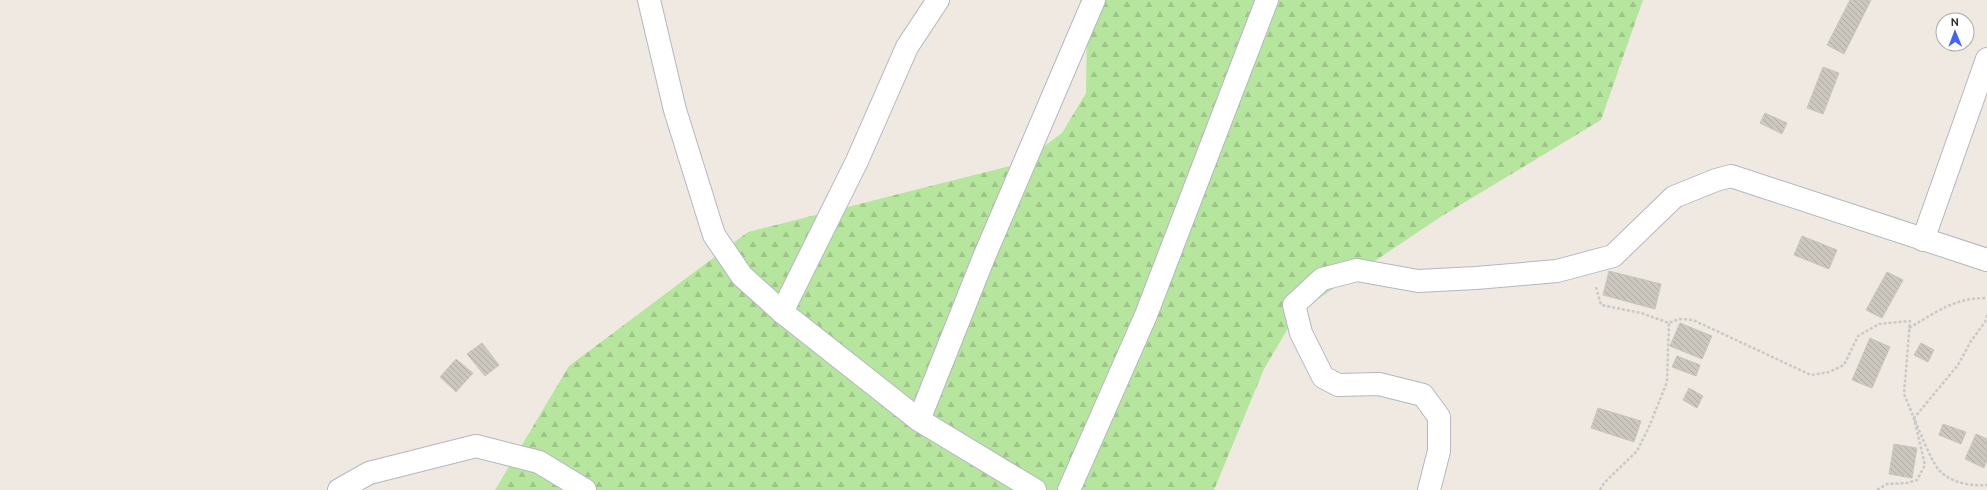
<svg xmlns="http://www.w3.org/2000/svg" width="1987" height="490" font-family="Ubuntu,sans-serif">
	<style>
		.forest { fill: url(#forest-firs) }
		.building { fill: url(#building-back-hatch); stroke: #cbc5ba }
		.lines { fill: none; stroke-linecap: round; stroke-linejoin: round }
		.minor-casing { stroke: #b4b7c1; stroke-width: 24 }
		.path { stroke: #c9c9c9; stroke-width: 2.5; stroke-dasharray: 3 2; stroke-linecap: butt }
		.minor { stroke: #fff; stroke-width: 22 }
	</style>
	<defs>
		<pattern id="forest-firs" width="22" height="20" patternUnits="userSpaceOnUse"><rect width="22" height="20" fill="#b6e59e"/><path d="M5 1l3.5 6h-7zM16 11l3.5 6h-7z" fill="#9dc588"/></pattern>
		<pattern id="building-back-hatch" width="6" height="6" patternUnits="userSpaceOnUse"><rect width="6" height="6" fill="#cbc7bf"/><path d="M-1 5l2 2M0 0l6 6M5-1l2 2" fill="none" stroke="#afaba4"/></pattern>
	</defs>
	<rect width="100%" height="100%" fill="#efe9e1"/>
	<polygon class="forest" points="1080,0 1643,0 1601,120 1442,216 1297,313 1264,369 1214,490 495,490 569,366 748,232 1022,163 1062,133 1086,93 1087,24"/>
	<g class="building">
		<polygon points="1850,0 1871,0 1844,54 1827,45"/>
		<polygon points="1823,67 1839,73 1823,114 1807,108"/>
		<polygon points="1765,113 1787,123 1782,134 1760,123"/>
		<polygon points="1802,236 1837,250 1829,269 1794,255"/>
		<polygon points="1609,271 1661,284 1655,309 1603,295"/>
		<polygon points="1887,272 1903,280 1882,318 1866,310"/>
		<polygon points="1680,323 1712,336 1702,359 1670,346"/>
		<polygon points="1870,338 1890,347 1872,388 1852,380"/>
		<polygon points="482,343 499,365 485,376 467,354"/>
		<polygon points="1921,343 1934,350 1928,362 1914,355"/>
		<polygon points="1677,356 1700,365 1696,376 1672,367"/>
		<polygon points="456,359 473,373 456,392 440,377"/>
		<polygon points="1689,388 1703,396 1697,408 1683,400"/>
		<polygon points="1598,408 1641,421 1634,442 1591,428"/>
		<polygon points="1943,424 1966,432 1961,444 1939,435"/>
		<polygon points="1976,434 1987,439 1987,461 1984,468 1965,459"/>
		<polygon points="1894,444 1917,448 1912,478 1889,474"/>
	</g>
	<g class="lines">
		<defs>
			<g id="minor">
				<polyline points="649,0 675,110 714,235 742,276 782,312 919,420 1035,490"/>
				<polyline points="1923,240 1987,59"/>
				<polyline points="782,312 857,161 907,47 938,0"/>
				<polyline points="919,420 984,257 1094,0"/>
				<polyline points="339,490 369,473 476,446 539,462 585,490"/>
				<polyline points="1069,490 1146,315 1267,0"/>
				<polyline points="1429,490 1439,451 1439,417 1423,395 1379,384 1338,385 1323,377 1301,333 1294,305 1322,279 1357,270 1418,281 1476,278 1557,271 1613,256 1674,197 1716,180 1731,176 1987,260"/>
			</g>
		</defs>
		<use href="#minor" class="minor-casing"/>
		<g class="path">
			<polyline points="1596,287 1601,305 1641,313 1669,323 1679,319 1693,320 1811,375 1829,372 1844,365 1858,336 1879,324 1910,321 1904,394 1914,418 1925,465 1917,480 1907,483 1887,484 1877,490"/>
			<path d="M1987,315L1985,322L1971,341L1958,365L1914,418C1919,430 1931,460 1938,469C1950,483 1970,486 1987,485"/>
			<path d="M1909,328C1937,312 1953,298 1987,298"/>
			<polyline points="1600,490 1604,483 1637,451 1649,427 1667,382 1669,323"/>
		</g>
		<use href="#minor" class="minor"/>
	</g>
	<g transform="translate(1955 32) rotate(359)"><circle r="19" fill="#ffffff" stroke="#ababab"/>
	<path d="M0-3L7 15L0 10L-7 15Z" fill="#4264fb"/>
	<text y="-6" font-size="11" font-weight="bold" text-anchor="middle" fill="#2e2e2e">N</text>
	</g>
</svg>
